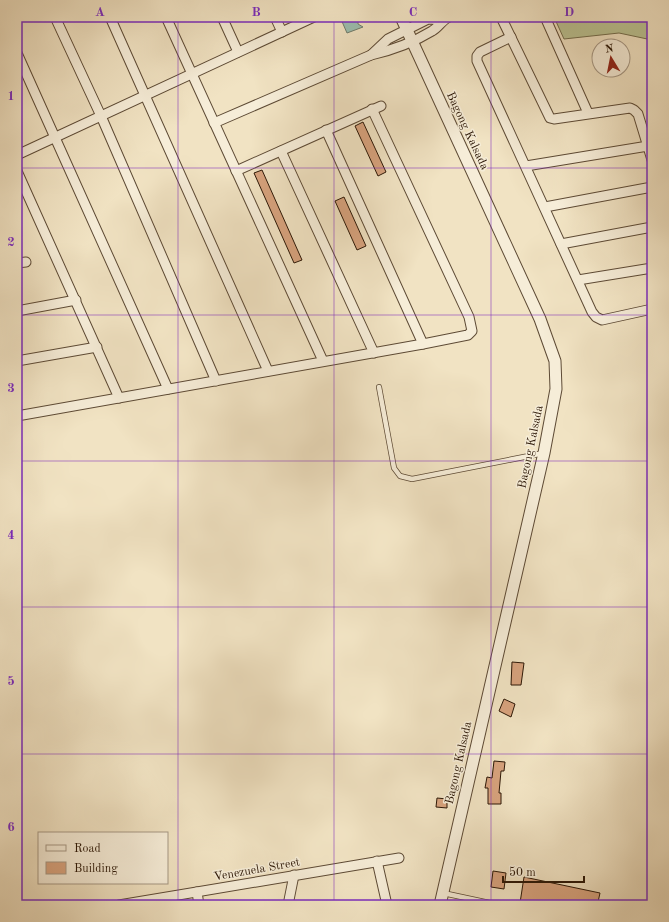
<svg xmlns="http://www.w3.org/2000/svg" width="669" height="922" font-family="'Old Standard TT',serif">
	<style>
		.green { fill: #bbc393; stroke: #746d4c }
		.water { fill: #9bbeb0; stroke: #6f7b6c }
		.building { fill: #d8a37e; stroke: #2c1706 }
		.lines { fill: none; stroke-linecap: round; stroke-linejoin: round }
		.service-casing { stroke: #5d4a35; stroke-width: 6 }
		.minor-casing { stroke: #5d4a35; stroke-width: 11 }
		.tertiary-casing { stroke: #5d4a35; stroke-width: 13 }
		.service { stroke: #f6edd8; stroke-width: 4.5 }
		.minor { stroke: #f6edd8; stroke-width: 9 }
		.tertiary { stroke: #f6edd8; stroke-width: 11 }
		.grid { fill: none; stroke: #7b2cbf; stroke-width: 1; stroke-opacity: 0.55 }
		.labels { text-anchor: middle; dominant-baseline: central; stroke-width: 3; stroke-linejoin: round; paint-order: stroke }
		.street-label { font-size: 12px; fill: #2c1706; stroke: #f6edd8 }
		.neatline { fill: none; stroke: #7b2cbf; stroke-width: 1.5 }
		.grid-label { font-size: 13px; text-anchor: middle; font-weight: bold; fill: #7b2cbf }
	</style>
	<rect width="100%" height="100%" fill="#f1e3c3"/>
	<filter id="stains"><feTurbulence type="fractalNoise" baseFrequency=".005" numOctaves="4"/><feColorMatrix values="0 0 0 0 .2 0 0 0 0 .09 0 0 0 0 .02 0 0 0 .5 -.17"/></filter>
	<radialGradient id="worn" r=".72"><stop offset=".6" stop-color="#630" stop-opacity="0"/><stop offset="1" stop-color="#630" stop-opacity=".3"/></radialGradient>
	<polygon class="green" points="554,17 652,17 652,40 619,33 564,39"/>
	<polygon class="water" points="340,17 358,17 358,24 363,27 347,33"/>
	<g class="building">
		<polygon points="363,122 386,172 378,176 355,126"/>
		<polygon points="262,170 302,260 294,263 254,173"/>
		<polygon points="344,197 366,246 357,250 335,201"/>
		<polygon points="512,662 524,663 521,685 511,685"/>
		<polygon points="504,699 515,704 511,717 499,711"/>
		<polygon points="494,761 505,762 504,771 501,771 499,793 501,793 501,804 488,804 488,788 485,788 487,777 492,778"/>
		<polygon points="437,798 447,799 447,808 436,807"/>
		<polygon points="493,871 506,873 504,889 491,887"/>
		<polygon points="524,877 600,893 598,902 597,905 532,905 520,903"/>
	</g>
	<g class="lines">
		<defs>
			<g id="service">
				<polyline points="379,387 394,468 400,476 412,479 544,453"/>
				<polyline points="443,893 499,905"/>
			</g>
			<g id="minor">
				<polyline points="55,17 101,116 216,381"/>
				<polyline points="110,17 268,371"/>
				<polyline points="166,17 323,361"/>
				<polyline points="222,17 238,52"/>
				<polyline points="275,17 282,32"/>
				<polyline points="501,17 550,118 554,119 630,108 634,110 638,114 652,160"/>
				<polyline points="545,17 588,113"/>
				<polyline points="511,37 480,52 477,56 477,61 592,312 596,317 602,320 652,309"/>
				<polyline points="17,53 168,389"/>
				<polyline points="371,55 388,39 428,19 443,20"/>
				<path d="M214,123L371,55C393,50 414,42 432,31C439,27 442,20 449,17"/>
				<polyline points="326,130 423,344"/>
				<polyline points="281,151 374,353"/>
				<polyline points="17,155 314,17"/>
				<polyline points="526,166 648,146"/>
				<polyline points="17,171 119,398"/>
				<polyline points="236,171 381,106"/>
				<polyline points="545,207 652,187"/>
				<polyline points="561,244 652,227"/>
				<polyline points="17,263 26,262"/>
				<polyline points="578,280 652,268"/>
				<polyline points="17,311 76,300"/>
				<polyline points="17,361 97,347"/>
				<polyline points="17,416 423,344 468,335 472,331 469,317 372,109"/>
				<polyline points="377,861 387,905"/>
				<polyline points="197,892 199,905"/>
				<polyline points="119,905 399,858"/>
				<polyline points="288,905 294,875"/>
			</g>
			<polyline id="tertiary" points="401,17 540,319 555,361 556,389 544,453 440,905"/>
		</defs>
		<use href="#service" class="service-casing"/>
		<use href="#minor" class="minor-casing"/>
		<use href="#tertiary" class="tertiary-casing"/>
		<use href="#service" class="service"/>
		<use href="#minor" class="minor"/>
		<use href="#tertiary" class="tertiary"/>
	</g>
	<path class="grid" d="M178,17V905M334,17V905M491,17V905M17,168H652M17,315H652M17,461H652M17,607H652M17,754H652"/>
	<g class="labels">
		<g class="street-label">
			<text transform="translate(467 131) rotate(65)">Bagong Kalsada</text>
			<text transform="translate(531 447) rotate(-78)">Bagong Kalsada</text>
			<text transform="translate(459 763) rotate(-77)">Bagong Kalsada</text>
			<text transform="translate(257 870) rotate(-10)">Venezuela Street</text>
		</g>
	</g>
	<rect width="669" height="922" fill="none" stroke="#f1e3c3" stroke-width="44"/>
	<rect x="38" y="832" width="130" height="52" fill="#f6edd8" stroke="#a59784"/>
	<rect x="46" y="845" width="20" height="6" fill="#f6edd8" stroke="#a59784"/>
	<text x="74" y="852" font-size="12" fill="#2c1706">Road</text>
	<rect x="46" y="862" width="20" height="12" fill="#d8a37e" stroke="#a59784"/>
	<text x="74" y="872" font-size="12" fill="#2c1706">Building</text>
	<g transform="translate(611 58) rotate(350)"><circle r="19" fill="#f6edd8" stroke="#a59784"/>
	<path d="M0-3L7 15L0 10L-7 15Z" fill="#8f2418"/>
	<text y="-6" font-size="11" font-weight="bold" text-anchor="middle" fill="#2c1706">N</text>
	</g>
	<path d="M503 876v6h81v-6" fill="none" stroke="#2c1706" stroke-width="2"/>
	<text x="509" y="876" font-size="12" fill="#2c1706" stroke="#f6edd8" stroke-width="3" paint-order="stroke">50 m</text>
	<rect x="22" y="22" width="625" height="878" class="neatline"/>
	<g class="grid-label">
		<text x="100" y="16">A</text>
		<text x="256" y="16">B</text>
		<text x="413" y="16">C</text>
		<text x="569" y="16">D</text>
		<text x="11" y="100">1</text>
		<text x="11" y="246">2</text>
		<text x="11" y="392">3</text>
		<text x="11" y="539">4</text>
		<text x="11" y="685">5</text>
		<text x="11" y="831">6</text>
	</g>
	<rect width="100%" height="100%" filter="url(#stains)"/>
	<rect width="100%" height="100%" fill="url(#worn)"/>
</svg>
